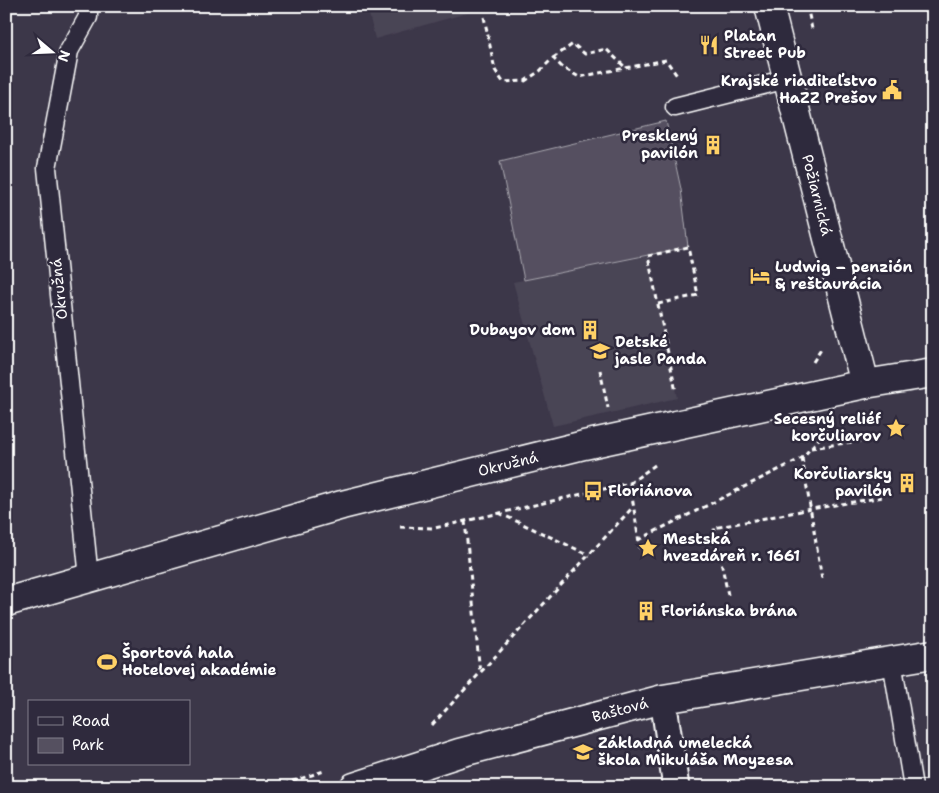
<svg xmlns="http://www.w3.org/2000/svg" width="939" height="793" font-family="'Shantell Sans',sans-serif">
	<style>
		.built { fill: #494455 }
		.green { fill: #555060; stroke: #aaa8b0 }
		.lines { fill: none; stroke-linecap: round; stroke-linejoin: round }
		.service-casing { stroke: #fff; stroke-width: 21 }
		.pedestrian-casing { stroke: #fff; stroke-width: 29 }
		.minor-casing { stroke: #fff; stroke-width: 31 }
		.path { stroke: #fff; stroke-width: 3; stroke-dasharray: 5 4; stroke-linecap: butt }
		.service { stroke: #2f2a3d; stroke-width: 18 }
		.pedestrian { stroke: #2f2a3d; stroke-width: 25 }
		.minor { stroke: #2f2a3d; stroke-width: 28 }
		.labels { text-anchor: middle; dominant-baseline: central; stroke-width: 5; stroke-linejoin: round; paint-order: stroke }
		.poi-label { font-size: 15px; font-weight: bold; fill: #fff; stroke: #2f2a3d; text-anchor: start }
		.street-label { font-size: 15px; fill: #fff; stroke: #2f2a3d }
	</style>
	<rect width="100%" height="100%" fill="#3c3749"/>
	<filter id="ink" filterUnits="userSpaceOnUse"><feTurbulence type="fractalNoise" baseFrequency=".02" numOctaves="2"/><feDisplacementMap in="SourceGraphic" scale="10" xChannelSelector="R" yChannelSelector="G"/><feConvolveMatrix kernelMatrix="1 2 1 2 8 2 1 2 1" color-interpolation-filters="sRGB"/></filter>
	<g filter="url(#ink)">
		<g class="built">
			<polygon points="367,6 492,6 375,39"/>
			<polygon points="648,256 677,398 553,426 513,282"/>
		</g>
		<polygon class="green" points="666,121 681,189 688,247 524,280 500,161"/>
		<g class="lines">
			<defs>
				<g id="service">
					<polyline points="88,6 88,17 69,51 47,168 89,578"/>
					<polyline points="675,107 787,79"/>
					<polyline points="892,661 913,787"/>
				</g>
				<polyline id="pedestrian" points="663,699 676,787"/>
				<g id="minor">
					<polyline points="769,6 865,384"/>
					<polyline points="6,602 342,505 584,445 865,384 933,373"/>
					<polyline points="354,787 459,753 663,699 933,654"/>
				</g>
			</defs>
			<use href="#service" class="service-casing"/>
			<use href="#pedestrian" class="pedestrian-casing"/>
			<use href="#minor" class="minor-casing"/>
			<g class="path">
				<polyline points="807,6 812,29"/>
				<polyline points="484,17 495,70 503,82 525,81 540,71 553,58 562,67 579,77 666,60 678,77"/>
				<polyline points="553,58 573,44 585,54 606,49 626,68"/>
				<polyline points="658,304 698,295 688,247 648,256 676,392"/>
				<polyline points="813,362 822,348"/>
				<polyline points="600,370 608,408"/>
				<polyline points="811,448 873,439"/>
				<polyline points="802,458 822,579"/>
				<polyline points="630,483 640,549"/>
				<polyline points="499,513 589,555"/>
				<polyline points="465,521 480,673"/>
				<polyline points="400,527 435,528 630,483 655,465"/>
				<polyline points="638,540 802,458 830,426"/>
				<polyline points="728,595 714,528 811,509 883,497"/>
				<polyline points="432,725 633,507"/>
				<polyline points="275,787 324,771"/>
			</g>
			<use href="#service" class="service"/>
			<use href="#pedestrian" class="pedestrian"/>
			<use href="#minor" class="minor"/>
		</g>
	</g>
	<defs>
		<symbol id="restaurant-bare" viewBox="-9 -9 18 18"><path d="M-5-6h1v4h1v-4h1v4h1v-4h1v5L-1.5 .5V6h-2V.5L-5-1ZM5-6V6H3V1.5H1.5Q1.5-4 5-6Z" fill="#ffd166" stroke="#2f2a3d" stroke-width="2.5" paint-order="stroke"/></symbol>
		<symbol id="civic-bare" viewBox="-9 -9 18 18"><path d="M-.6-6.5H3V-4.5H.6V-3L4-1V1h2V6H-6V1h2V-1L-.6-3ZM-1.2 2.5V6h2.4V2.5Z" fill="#ffd166" stroke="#2f2a3d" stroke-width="2.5" paint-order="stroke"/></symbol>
		<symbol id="building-bare" viewBox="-9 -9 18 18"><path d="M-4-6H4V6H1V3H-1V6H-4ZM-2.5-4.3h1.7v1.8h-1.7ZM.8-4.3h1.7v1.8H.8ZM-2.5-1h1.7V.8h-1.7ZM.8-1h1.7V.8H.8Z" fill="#ffd166" stroke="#2f2a3d" stroke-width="2.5" paint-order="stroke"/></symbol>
		<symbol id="hotel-bare" viewBox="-9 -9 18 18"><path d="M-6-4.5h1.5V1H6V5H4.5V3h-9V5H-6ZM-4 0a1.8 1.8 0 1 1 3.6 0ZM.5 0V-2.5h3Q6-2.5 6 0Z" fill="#ffd166" stroke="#2f2a3d" stroke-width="2.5" paint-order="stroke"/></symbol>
		<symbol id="school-bare" viewBox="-9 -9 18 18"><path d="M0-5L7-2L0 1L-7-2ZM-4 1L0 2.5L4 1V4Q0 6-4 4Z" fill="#ffd166" stroke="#2f2a3d" stroke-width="2.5" paint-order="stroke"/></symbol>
		<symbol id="sight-bare" viewBox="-9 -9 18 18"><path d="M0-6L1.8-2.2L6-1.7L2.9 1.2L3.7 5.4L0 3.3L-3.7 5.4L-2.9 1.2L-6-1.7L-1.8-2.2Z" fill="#ffd166" stroke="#2f2a3d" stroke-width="2.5" paint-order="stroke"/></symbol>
		<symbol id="bus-bare" viewBox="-9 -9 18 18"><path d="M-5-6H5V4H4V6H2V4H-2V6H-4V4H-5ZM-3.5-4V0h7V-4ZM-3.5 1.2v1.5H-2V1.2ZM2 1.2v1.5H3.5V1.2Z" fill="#ffd166" stroke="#2f2a3d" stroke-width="2.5" paint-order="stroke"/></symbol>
		<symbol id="stadium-bare" viewBox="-9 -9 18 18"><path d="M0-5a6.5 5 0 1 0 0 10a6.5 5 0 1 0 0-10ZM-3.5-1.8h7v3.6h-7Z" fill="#ffd166" stroke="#2f2a3d" stroke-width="2.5" paint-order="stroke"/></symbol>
	</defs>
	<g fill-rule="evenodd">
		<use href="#restaurant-bare" x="695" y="31" width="28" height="28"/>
		<use href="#civic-bare" x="878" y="76" width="28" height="28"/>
		<use href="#building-bare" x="699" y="131" width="28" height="28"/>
		<use href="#hotel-bare" x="746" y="262" width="28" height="28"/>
		<use href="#building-bare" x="576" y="316" width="28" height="28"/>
		<use href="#school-bare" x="586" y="337" width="28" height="28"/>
		<use href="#sight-bare" x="882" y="414" width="28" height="28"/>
		<use href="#building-bare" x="893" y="469" width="28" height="28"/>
		<use href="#bus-bare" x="579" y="477" width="28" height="28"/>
		<use href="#sight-bare" x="634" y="534" width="28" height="28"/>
		<use href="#building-bare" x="632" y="597" width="28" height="28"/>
		<use href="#stadium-bare" x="93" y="648" width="28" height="28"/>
		<use href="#school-bare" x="569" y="738" width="28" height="28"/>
	</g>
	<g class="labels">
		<g class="poi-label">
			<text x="724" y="36">Platan<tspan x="724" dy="17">Street Pub</tspan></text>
			<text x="877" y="81" text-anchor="end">Krajské riaditeľstvo<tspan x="877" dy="17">HaZZ Prešov</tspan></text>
			<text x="698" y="136" text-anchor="end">Presklený<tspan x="698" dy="17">pavilón</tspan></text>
			<text x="775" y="267">Ludwig – penzión<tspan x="775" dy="17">&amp; reštaurácia</tspan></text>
			<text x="575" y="330" text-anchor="end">Dubayov dom</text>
			<text x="615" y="342">Detské<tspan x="615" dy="17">jasle Panda</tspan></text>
			<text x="881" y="419" text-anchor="end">Secesný reliéf<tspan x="881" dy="17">korčuliarov</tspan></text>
			<text x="892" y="474" text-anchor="end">Korčuliarsky<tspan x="892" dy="17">pavilón</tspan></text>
			<text x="608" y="491">Floriánova</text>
			<text x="663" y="539">Mestská<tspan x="663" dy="17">hvezdáreň r. 1661</tspan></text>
			<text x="661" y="611">Floriánska brána</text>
			<text x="122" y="653">Športová hala<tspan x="122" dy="17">Hotelovej akadémie</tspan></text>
			<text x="598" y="743">Základná umelecká<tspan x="598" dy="17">škola Mikuláša Moyzesa</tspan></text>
		</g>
		<g class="street-label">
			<text transform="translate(817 195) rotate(76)">Požiarnická</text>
			<text transform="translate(59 289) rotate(-96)">Okružná</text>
			<text transform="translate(508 464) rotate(-14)">Okružná</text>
			<text transform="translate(620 710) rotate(-15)">Baštová</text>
		</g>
	</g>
	<rect width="939" height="793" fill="none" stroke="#2f2a3d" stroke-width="25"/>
	<rect x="12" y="12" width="914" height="768" fill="none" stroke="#fff" stroke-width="2" filter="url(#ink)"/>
	<rect x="28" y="700" width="162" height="65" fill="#2f2a3d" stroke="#827f8b"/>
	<rect x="38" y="717" width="25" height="8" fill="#2f2a3d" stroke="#827f8b"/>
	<text x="72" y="726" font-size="15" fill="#ffffff">Road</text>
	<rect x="38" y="738" width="25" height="15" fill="#555060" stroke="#827f8b"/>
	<text x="72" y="750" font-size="15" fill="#ffffff">Park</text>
	<g transform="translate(52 52) rotate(109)" stroke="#2f2a3d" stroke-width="4" paint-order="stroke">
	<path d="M0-4L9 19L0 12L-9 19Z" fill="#ffffff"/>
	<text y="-8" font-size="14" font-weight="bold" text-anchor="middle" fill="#ffffff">N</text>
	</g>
</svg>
